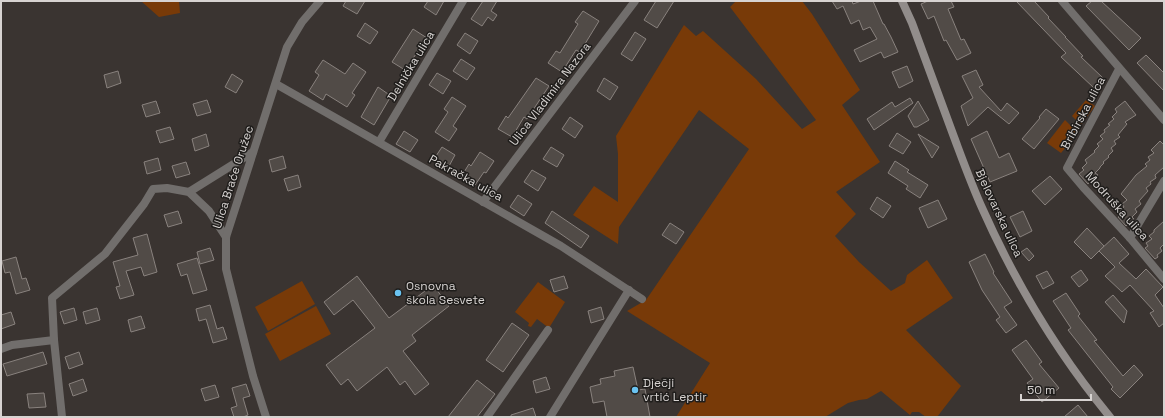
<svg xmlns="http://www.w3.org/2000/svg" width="1165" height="418" font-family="'Space Grotesk',sans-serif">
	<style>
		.green { fill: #783a08 }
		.building { fill: #514b47; stroke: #89827e }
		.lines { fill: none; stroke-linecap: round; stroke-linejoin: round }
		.street { stroke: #716e6c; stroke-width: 8 }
		.secondary { stroke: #928d8b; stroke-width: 8 }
		.poi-dot { fill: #6ac3f1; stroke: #1f1d1b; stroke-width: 1.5 }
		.labels { text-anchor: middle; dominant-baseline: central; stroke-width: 3; stroke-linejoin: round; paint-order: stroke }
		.street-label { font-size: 12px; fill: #d7d3d1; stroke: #1f1d1b }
		.poi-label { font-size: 12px; fill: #d7d3d1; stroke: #1f1d1b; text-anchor: start }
	</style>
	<rect width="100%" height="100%" fill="#3a3431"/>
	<g class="green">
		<polygon points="141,1 179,1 180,13 159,17"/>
		<polygon points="736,1 802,1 812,14 860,90 842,105 880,162 836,192 856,214 835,236 859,262 891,291 905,283 907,275 927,260 953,298 906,330 961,386 937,417 926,417 919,412 912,412 910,415 881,391 867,399 859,400 848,403 825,417 676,417 710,363 627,311 646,300 749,149 699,110 619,227 618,244 573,215 594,186 618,202 618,154 616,136 684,25 696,36 703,31 756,79 802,129 816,120 730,7"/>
		<polygon points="1086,100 1095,106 1081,125 1072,116"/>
		<polygon points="1065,120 1078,133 1061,153 1047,143"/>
		<polygon points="302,281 315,304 268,331 255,307"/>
		<polygon points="538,282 565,302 549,328 537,319 531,327 528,326 529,323 515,312"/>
		<polygon points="316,306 331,334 280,361 265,334"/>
	</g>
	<g class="building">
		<polygon points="346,1 365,1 357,14 343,6"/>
		<polygon points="428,1 444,1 436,15 424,7"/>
		<polygon points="483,1 497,1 491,11 497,15 493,21 488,17 482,26 471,19"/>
		<polygon points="656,1 674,1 657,28 644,20"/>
		<polygon points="832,1 852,1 853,4 861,1 873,1 883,24 884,24 891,37 898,52 884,58 881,52 860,62 854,50 877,39 870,27 863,30 859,20 851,24 843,6 837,9"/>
		<polygon points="928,1 951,1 954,7 948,9 961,40 964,39 971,53 957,60 946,40 944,41 934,16 928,19 921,4"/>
		<polygon points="1016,1 1034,1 1049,17 1048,18 1066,37 1065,37 1083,56 1081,57 1103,78 1094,88 1061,57 1066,53"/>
		<polygon points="1092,1 1101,1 1141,38 1129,50 1086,6"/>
		<polygon points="583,11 599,21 580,52 576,50 562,72 548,63 556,51 560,53 578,24 575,22"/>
		<polygon points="365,23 378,32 370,44 357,36"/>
		<polygon points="413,29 427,38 405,70 392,62"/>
		<polygon points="635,32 646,39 632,61 621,54"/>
		<polygon points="465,33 478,41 470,54 457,45"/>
		<polygon points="1146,55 1164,73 1164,91 1137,63"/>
		<polygon points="461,59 475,68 467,80 453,71"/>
		<polygon points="323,60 345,74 353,63 366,72 352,93 355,95 347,107 326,94 323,100 309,91 319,75 315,72"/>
		<polygon points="907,66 913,81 899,88 892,72"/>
		<polygon points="976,70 983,85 979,87 1001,111 1007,103 1019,113 1009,124 988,107 968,126 961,106 973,98 962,76"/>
		<polygon points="118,71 121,83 107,88 104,75"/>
		<polygon points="437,73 451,81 443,94 429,85"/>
		<polygon points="232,74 243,81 236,93 225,87"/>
		<polygon points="536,78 549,86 527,119 524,117 512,137 498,129 506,116 508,118"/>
		<polygon points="604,78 618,87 610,100 597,91"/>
		<polygon points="378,87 391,96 374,125 361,117"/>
		<polygon points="452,97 466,106 453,126 457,129 449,141 435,132 448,112 444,109"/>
		<polygon points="910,98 913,103 874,130 867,119 892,102 895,107"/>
		<polygon points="207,100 211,112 197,116 193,104"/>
		<polygon points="156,101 160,113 146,117 142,105"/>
		<polygon points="918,101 929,120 917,127 914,127 908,116"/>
		<polygon points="1125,101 1136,115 1125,122 1127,124 1118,135 1120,137 1114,141 1116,144 1111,148 1113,151 1108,156 1109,157 1103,162 1104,163 1100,167 1100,168 1095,173 1098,175 1088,184 1079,174 1084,170 1082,168 1087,163 1085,160 1095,152 1094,151 1099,146 1097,144 1103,139 1100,136 1105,132 1104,130 1110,125 1108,124 1114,119 1112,117 1117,112 1115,109"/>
		<polygon points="1046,109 1059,119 1034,149 1022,139 1040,118 1039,117"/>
		<polygon points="570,117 583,126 575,138 562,129"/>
		<polygon points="170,127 174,139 160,143 156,131"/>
		<polygon points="404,131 418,140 410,152 396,144"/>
		<polygon points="987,131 999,158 1009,153 1017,171 990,182 971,139"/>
		<polygon points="897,133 911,142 903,154 889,146"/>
		<polygon points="206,134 209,146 195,151 192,139"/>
		<polygon points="918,134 939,147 932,158"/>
		<polygon points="1160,141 1164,145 1164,167 1155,175 1156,178 1150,182 1151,184 1146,188 1148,191 1139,201 1141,204 1135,209 1137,212 1132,217 1134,219 1126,226 1118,217 1121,214 1119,212 1124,207 1122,204 1127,200 1121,194 1136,175 1147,166 1145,164 1150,160 1148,157 1154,153 1151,150"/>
		<polygon points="442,147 455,155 448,168 434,159"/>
		<polygon points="551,147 564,155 557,167 543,159"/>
		<polygon points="480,152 494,161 486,173 484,172 475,185 461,177 469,164 471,166"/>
		<polygon points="283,156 286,168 272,172 269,160"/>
		<polygon points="158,158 161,170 147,174 144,162"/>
		<polygon points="895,161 909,170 907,172 928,185 920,198 906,189 908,186 888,173"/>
		<polygon points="186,162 190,174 176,178 172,166"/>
		<polygon points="532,170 546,178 538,191 524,182"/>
		<polygon points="298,175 301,187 288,191 284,179"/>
		<polygon points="1050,176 1062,189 1045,205 1032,191"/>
		<polygon points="518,195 532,204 524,216 510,207"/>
		<polygon points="877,197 891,206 883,218 870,209"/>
		<polygon points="938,200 947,219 928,228 919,208"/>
		<polygon points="178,211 182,223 168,227 164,215"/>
		<polygon points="552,211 589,236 581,248 545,223"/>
		<polygon points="1023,211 1032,231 1020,237 1010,217"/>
		<polygon points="1164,221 1164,244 1160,248 1162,251 1157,255 1158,257 1155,259 1145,248 1148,246 1146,243 1152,239 1149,236 1154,232 1154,230"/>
		<polygon points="670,223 684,232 676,244 662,235"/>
		<polygon points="1087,228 1104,246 1091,259 1074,242"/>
		<polygon points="147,234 157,272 144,276 141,267 126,271 134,295 120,299 116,287 120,286 113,262 138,255 133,238"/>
		<polygon points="1114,237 1129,254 1119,263 1136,279 1146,269 1163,287 1155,295 1164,308 1164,323 1159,327 1150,313 1154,311 1130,285 1122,292 1105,276 1115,267 1099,251"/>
		<polygon points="210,248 214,260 200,264 197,252"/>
		<polygon points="1027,248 1034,256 1029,261 1021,252"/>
		<polygon points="985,254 994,272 993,273 1012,302 1004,307 1017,325 1006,333 996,320 1000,317 982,290 969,262"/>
		<polygon points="16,257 22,279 26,278 30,290 16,294 10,272 5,273 2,261"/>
		<polygon points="197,258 207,290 193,294 187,274 181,276 177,264"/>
		<polygon points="1081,270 1088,280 1079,287 1071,277"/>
		<polygon points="1047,271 1054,283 1043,289 1036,276"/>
		<polygon points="357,276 389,318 433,285 449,306 412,335 416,341 403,351 429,384 415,395 405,381 400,385 387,367 357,391 348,379 341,385 326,365 375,328 353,300 334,315 324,302"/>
		<polygon points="564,276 568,288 554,292 550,280"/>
		<polygon points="1066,293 1080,314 1078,316 1097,340 1094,341 1123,376 1134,365 1143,375 1120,398 1111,389 1113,387 1068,330 1071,328 1053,301"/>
		<polygon points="1113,295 1127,311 1124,323 1105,302"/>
		<polygon points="210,305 217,329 223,327 227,339 213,343 206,319 199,321 196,309"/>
		<polygon points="601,307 604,319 591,323 588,311"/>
		<polygon points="74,308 77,320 64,324 60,312"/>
		<polygon points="97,308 100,320 86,324 83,312"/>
		<polygon points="11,312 15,324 1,329 1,315"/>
		<polygon points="141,316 145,328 131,332 128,320"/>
		<polygon points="512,323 529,335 503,372 486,360"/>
		<polygon points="1026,340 1042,362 1039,364 1059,388 1042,402 1027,383 1033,379 1012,350"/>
		<polygon points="43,352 47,364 7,376 3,364"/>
		<polygon points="79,352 83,364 69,369 65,357"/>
		<polygon points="633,367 638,390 645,389 650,417 607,417 604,401 593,403 590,387 601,384 600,379 615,376 614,371"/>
		<polygon points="546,377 550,389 536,393 533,381"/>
		<polygon points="83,379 87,391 73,396 69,384"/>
		<polygon points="477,380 495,394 477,417 448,417"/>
		<polygon points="246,384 250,396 243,398 248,415 243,417 234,417 231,408 237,406 232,388"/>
		<polygon points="215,385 219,397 205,401 201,389"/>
		<polygon points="44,393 46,407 29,408 27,394"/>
		<polygon points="1078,405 1088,417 1064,417"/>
		<polygon points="533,408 536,417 511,417 511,415"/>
	</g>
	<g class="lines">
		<g class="street">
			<polyline points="1062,1 1164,120"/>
			<polyline points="1119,69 1067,168 1083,187 1130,238 1164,279"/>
			<polyline points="276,84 561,246 642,299"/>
			<polyline points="379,142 463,1"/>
			<polyline points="189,192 253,152"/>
			<polyline points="483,202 635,1"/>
			<polyline points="1130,238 1164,181"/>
			<polyline points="1,349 12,345 54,340"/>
			<polyline points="62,417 54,340 52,298 105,254 144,204 153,189 167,188 189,192 209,211 226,237"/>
			<polyline points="266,417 253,376 226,269 226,237 287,47 302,22 320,1"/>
			<polyline points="487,417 548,330"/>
			<polyline points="550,417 629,290"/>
		</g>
		<path class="secondary" d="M902,1L912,23C926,61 940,99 954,137C963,161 972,186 983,210C1016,284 1059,355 1110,417"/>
	</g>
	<g class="poi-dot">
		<circle cx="398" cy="293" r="4"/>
		<circle cx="635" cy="390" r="4"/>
	</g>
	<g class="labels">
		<g class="street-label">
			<text transform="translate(411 66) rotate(-59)">Delnička ulica</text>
			<text transform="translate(550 94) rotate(-53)">Ulica Vladimira Nazora</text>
			<text transform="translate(1083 113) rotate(-62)">Bribirska ulica</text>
			<text transform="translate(233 177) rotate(-72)">Ulica Braće Oružec</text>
			<text transform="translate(466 178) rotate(29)">Pakračka ulica</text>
			<text transform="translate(1117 206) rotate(48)">Modruška ulica</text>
			<text transform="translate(999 213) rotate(65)">Bjelovarska ulica</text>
		</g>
		<g class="poi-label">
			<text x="406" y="286">Osnovna<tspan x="406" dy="14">škola Sesvete</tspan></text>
			<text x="643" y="383">Dječji<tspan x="643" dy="14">vrtić Leptir</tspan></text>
		</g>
	</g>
	<rect width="1165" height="418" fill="none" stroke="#d7d3d1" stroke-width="4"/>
	<path d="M1021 394v6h70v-6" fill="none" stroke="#d7d3d1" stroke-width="2"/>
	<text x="1027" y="394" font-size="12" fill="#d7d3d1" stroke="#1f1d1b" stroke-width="3" paint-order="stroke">50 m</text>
</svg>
